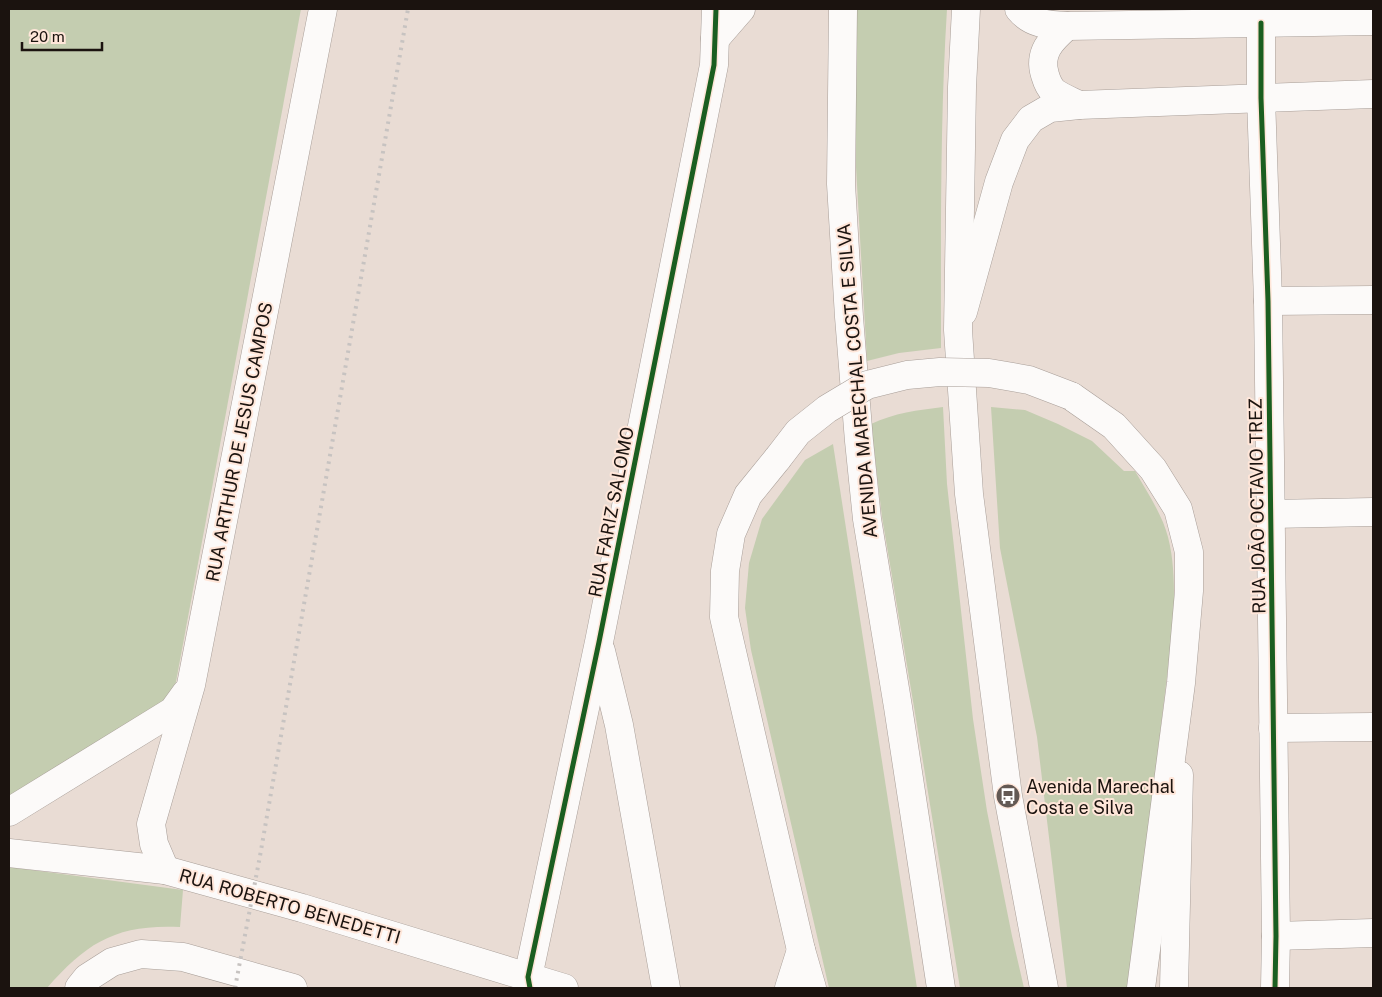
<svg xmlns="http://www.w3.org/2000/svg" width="1382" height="997" font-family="'Public Sans',sans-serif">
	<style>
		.green { fill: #c4cdb0 }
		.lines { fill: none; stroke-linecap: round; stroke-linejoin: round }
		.minor-casing { stroke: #a89e98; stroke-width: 29 }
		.major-casing { stroke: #a89e98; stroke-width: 29 }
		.minor { stroke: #fcfaf9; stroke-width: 28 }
		.major { stroke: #fcfaf9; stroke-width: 28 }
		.rail { stroke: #c7c3c1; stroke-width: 4; stroke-dasharray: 2.5 5; stroke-linecap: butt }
		.major-bridge-casing { stroke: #a89e98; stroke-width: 29; stroke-linecap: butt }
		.major-bridge { stroke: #fcfaf9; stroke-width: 28 }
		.cycleway-casing { stroke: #ffe6d9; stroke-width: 8 }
		.cycleway { stroke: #1b5e20; stroke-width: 5 }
		.labels { text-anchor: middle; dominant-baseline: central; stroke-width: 4; stroke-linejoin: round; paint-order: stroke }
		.street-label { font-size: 18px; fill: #1b130f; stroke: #ffe6d9 }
		.poi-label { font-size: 18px; fill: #1b130f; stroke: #ffe6d9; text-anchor: start }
	</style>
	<rect width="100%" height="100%" fill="#e9dcd4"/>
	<g class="green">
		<polygon points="9,9 301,9 175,687 169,701 9,799"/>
		<path d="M856,9H947C940,122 941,235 941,348L899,353L867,361L856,167Z"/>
		<path d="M943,407L947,484L973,719L987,811L1012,936L1024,988H960L917,725L882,517L871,424C894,413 918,410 943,407Z"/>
		<path d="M991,407L1025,410L1058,424L1092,441L1124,471H1135C1147,492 1162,514 1168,537C1175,564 1174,592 1174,619L1129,988H1067L1037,737L1000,548Z"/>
		<polygon points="833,444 917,988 829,988 751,650 745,608 749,563 762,519 805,460"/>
		<path d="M9,867L183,890L180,927C117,924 87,942 47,988H9Z"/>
	</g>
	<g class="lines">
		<defs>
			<g id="minor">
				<path d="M1019,9C1031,24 1048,25 1067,26L1373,21"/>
				<polyline points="1261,23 1261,98 1268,301 1276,936 1275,988"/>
				<path d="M1067,26C1051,40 1038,53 1045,75C1047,82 1049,87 1054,92C1061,97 1071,101 1079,105"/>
				<polyline points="1268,301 1373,300"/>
				<polyline points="963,312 999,182 1015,140 1031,119 1050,108 1079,105 1373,94"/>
				<polyline points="1271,514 1373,512"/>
				<polyline points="601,651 619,725 666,988"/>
				<polyline points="1273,728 1373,727"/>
				<polyline points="9,812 173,711 186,693"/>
				<polyline points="9,853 165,870 302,908 564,988"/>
				<polyline points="165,870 154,844 151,824 191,685 323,9"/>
				<polyline points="1276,936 1373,933"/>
				<polyline points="79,988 87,978 112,962 141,954 183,957 293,988"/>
				<polyline points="530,988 528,977 599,642 714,65 716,9"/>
				<polyline points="789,988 801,950"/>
				<polyline points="1174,988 1179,775"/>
			</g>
			<g id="major">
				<polyline points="843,9 841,184 849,317 859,441 867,519 898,707 941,988"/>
				<polyline points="966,9 962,87 958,330 969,494 1008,796 1044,988"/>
				<polyline points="715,39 741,9"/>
				<polyline points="1071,396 1114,426 1153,469 1178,509 1189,552 1189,591 1181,683 1141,988"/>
				<polyline points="778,458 748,495 731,534 725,571 724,617 801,950 812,988"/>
			</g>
		</defs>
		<use href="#minor" class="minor-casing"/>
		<use href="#major" class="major-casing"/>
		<use href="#minor" class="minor"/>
		<use href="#major" class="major"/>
		<polyline class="rail" points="235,988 260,856 408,9"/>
		<defs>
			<polyline id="major-bridge" points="778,458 798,432 827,409 867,385 907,375 940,372 989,373 1029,380 1071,396"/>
		</defs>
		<use href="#major-bridge" class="major-bridge-casing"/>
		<use href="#major-bridge" class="major-bridge"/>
		<defs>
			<g id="cycleway">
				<polyline points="1261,23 1261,98 1268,301 1276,936 1275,988"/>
				<polyline points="530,988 528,977 599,642 714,65 716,9"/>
			</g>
		</defs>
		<use href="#cycleway" class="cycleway-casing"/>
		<use href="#cycleway" class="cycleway"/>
	</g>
	<defs>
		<symbol id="bus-disc" viewBox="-11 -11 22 22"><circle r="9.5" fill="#635954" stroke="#ffe6d9"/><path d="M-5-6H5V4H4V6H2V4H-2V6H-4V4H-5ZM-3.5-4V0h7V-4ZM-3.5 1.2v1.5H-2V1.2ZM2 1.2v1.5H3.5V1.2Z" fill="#fff"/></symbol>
	</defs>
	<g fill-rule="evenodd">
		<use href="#bus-disc" x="994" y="782" width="28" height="28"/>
	</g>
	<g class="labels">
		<g class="street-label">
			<text transform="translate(857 381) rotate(-95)">AVENIDA MARECHAL COSTA E SILVA</text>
			<text transform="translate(239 442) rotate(-79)">RUA ARTHUR DE JESUS CAMPOS</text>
			<text transform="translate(1257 506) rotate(-91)">RUA JOÃO OCTAVIO TREZ</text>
			<text transform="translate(611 512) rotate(-79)">RUA FARIZ SALOMO</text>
			<text transform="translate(290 906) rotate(16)">RUA ROBERTO BENEDETTI</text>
		</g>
		<g class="poi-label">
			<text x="1026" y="786">Avenida Marechal<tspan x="1026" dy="21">Costa e Silva</tspan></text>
		</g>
	</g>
	<rect width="1382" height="997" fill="none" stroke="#1b130f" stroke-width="20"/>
	<path d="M22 42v8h80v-8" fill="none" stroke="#1b130f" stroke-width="2.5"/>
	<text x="30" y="42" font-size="15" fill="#1b130f" stroke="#ffe6d9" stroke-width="4" paint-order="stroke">20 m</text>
</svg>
